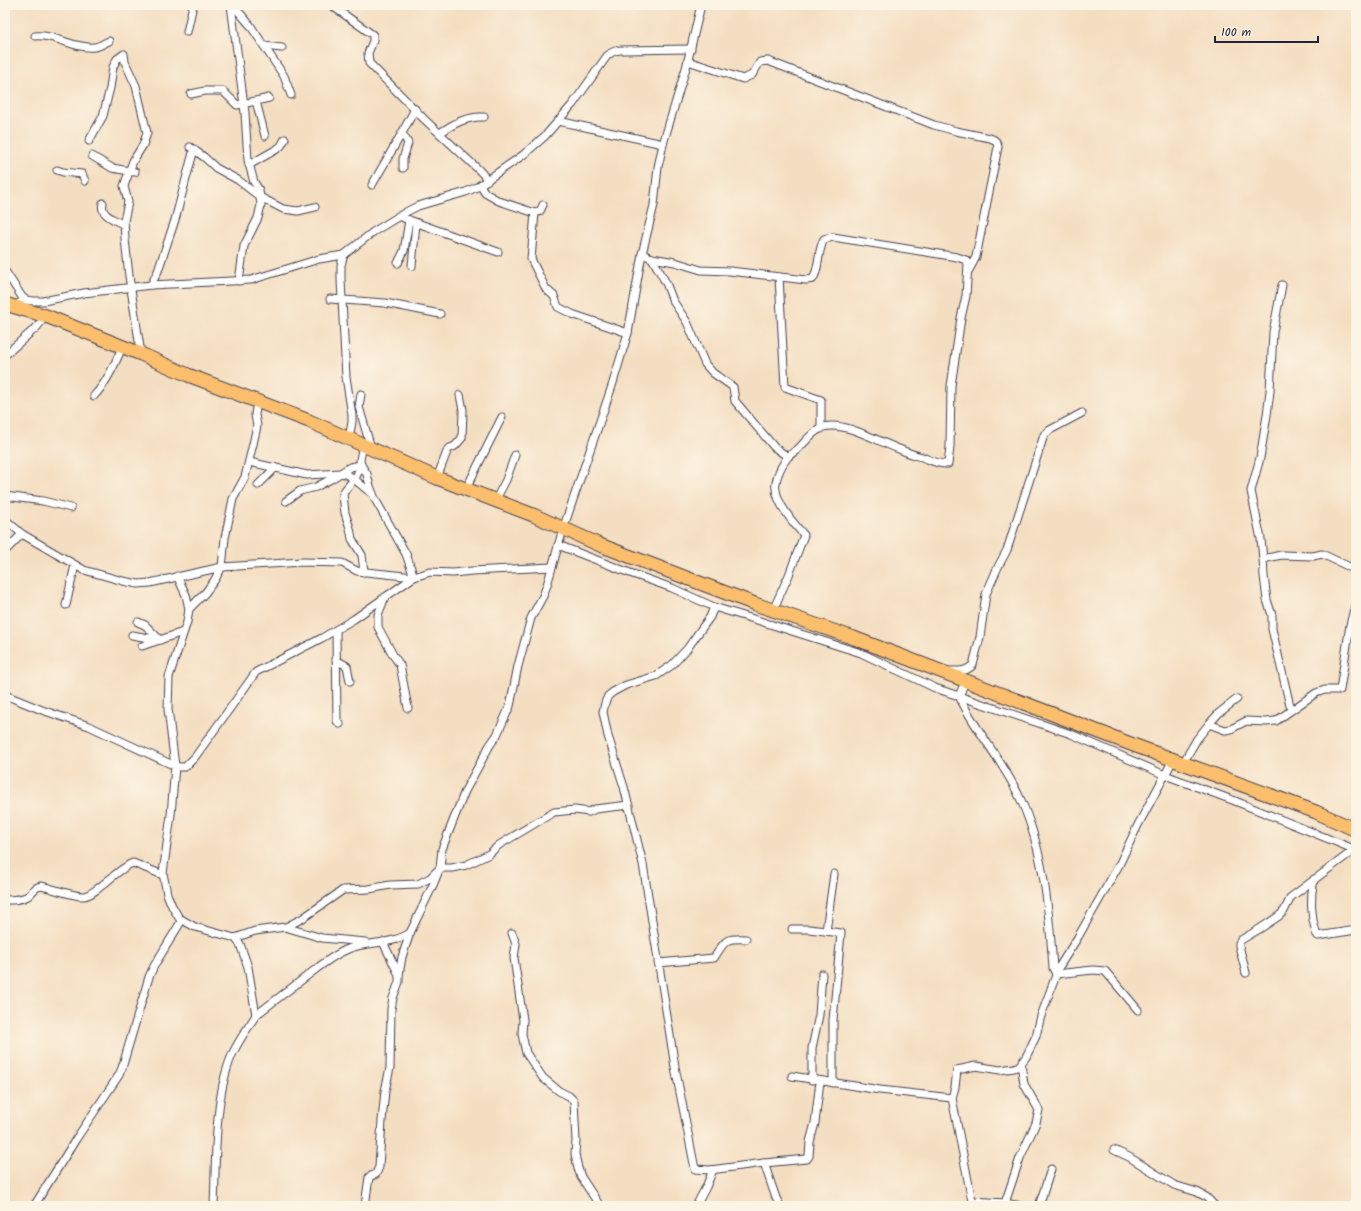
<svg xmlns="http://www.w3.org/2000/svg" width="1361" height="1211" font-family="Kalam,sans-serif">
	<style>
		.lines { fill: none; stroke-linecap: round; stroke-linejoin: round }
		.street-casing { stroke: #423e4f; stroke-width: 9 }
		.highway-casing { stroke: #423e4f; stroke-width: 15 }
		.street { stroke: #fff; stroke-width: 7 }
		.highway { stroke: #fabe6d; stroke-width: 13 }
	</style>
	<rect width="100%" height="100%" fill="#fcf5e5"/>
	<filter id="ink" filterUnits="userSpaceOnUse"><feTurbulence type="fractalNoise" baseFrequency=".025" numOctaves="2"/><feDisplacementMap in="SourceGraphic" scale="8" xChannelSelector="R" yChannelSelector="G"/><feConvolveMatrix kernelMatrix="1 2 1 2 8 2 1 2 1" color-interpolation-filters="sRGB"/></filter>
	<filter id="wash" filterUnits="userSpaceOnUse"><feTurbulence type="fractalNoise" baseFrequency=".012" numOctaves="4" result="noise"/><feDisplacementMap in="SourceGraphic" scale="16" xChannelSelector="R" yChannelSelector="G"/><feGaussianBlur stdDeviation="0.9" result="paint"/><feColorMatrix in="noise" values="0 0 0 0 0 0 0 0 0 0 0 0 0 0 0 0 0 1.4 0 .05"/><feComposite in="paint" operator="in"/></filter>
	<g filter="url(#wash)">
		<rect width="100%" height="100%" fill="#f4dec1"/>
	</g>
	<g filter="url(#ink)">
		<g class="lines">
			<defs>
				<g id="street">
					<polyline points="231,5 245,113 248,160 254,182 259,190 261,205 258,218 244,246 239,281"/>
					<polyline points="233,5 250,25 284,76 291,95"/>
					<polyline points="331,5 373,35 373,41 368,53 369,63 424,119 479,170 488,180"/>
					<polyline points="187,32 193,5"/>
					<path d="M35,36C55,34 74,49 94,47C99,47 104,43 109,41"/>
					<polyline points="264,46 282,48"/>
					<path d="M688,61L743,79L752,75L760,62L768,61L934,125L956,131L990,138C996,140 997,142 998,147L976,257L969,270"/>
					<polyline points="191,94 205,91 223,91 237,105 256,101 265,136"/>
					<polyline points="256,101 269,98"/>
					<polyline points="558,121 663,144"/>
					<path d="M440,133C453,124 467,116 484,117"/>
					<polyline points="89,141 103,116 110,88 113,67 117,59 124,54 125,62 136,86 147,133 143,145 133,161 124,186 128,202 124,221 125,239 129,276 141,354"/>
					<polyline points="190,147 204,157 216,168 238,180 260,197 283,209 298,211 315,207"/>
					<polyline points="92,156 112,168 135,172"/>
					<polyline points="249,165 277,149 281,146 285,139"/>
					<polyline points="403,168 403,159 408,143 402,133 415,109"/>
					<polyline points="57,170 63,172 82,174 85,181"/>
					<polyline points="372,185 402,133"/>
					<polyline points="480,185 485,193 499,201 535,213 540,211 543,205"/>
					<path d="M103,203C99,215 116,220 124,225"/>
					<polyline points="535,213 531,259 546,289 554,296 558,307 572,314 628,333"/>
					<polyline points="398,216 498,252"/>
					<path d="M642,254L652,258L675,262L701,270L730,271L806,280L813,279C820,267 817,252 824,239L833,237L957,257L966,260L968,264L966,296L961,318L951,386L950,447L948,464C939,465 930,460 922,457C914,455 906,452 899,449C879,442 845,421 824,427C814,430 806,441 799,448C795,452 790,454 787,458C782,465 777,475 776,483C773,500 793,523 804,535L789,575L773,610"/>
					<polyline points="344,255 341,265 341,280 346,377 352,415 352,422 349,439"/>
					<polyline points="652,258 666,283 673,301 687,322 705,364 713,373 733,387 735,401 774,447 788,457"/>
					<polyline points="398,263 404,251 409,220"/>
					<polyline points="412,266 416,223"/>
					<polyline points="5,271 22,297 26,300"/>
					<polyline points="779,277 785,387 821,400 821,429"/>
					<polyline points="151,285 158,271 175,220 194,149"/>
					<polyline points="1282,285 1273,332 1270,391 1267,415 1260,458 1251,491 1261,539 1263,559 1264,576 1267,600 1272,615 1272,629 1291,710"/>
					<polyline points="330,299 385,303 440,314"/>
					<path d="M13,306L26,300L34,301H43L84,293L151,285L251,280L319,259L344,255L373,232L406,212L418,206L466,192L477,187L523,155L545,136L573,104L607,56C613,51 616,50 623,50L691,49"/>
					<polyline points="5,355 37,327 46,316"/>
					<polyline points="361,394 359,407 371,448"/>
					<path d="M94,396C107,382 115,365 122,347"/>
					<path d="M249,462L307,475L341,473C354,475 361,487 372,493"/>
					<polyline points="361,465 356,477 345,490 343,494 345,513 350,528 352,539 362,555 364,572"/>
					<polyline points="437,478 448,449 455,446 462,438 463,410 460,395"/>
					<polyline points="258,485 275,468"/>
					<polyline points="466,489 502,417"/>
					<polyline points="5,496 43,501 71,508"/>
					<polyline points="496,499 506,480 515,455"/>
					<polyline points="286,501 300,491 316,487 331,479 350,467 361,465"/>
					<polyline points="5,519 22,534 84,570 123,581 138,584 150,583 222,567 303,562 342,563 357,571 414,577 430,572 453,573 472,571 552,567"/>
					<polyline points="558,545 630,573 672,588 714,607 760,621 861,653 935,688 1071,734 1165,775 1235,801 1356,850"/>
					<polyline points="5,551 22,534"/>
					<polyline points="1263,559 1281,555 1313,556 1322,554 1356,570"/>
					<polyline points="177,576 186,595 189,609"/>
					<polyline points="385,597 378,615 378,627 393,655 400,665 408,708"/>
					<polyline points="66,605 75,565"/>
					<polyline points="714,607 710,617 699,632 687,649 672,665 656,676 626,685 613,692 608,696 605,703 603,712 608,736 624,787 643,864 675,1067 695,1169 710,1170 764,1163 776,1198 780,1206"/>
					<polyline points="138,622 145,625 160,640"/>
					<polyline points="336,630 337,721 340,724"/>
					<polyline points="132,635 160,640"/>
					<polyline points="142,646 183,632"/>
					<polyline points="336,660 347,666 350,681"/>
					<path d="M950,671C959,671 966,672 973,665L980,637L986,594L998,567L1007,550L1044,435L1050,430L1082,413"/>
					<path d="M965,682L959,696C976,732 1004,762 1020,798C1044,850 1049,911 1053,968L1056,974"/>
					<polyline points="5,695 42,710 89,726 175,766 180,767 185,767 195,757 256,672 322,638 354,619 414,577 406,554 375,499 370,486 367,474 361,465 360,460 363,444"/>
					<polyline points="1209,724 1219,713 1237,699"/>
					<polyline points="1183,763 1197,739 1209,724 1225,730 1231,729 1246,721 1266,722 1276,721 1316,693 1325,690 1340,690 1350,625 1356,601"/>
					<path d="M1314,879C1310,897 1311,916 1316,933L1318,936L1356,930"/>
					<path d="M5,900C13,900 21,900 28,896C33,892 34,887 41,886C52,888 74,897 84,896C96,895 118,868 133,863L163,875"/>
					<polyline points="286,927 303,918 343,890 369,889 390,885 418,884 430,878 440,868 452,868 466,865 481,858 489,854 499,845 554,812 575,810 589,812 595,809 629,805"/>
					<polyline points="792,929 809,929 841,933 833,1020 833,1083"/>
					<polyline points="826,931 834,874"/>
					<polyline points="512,933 516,944 514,958 523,1020 522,1034 526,1053 543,1078 559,1091 569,1096 574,1101 576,1141 575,1154 578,1168 581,1177 598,1203 599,1206"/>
					<polyline points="235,938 255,931 285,927 322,938 365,942"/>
					<path d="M658,963L714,958C726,940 724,938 746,939"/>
					<polyline points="1246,973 1239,946 1239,943 1241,940 1261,928 1279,916 1284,911 1291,897 1350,853 1352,849"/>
					<polyline points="1056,974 1093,970 1105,971 1138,1010"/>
					<polyline points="399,975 402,957 410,933"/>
					<path d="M256,1015C273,1002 290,989 307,976C320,966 333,955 348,949C368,941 392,945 410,933L433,885L440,868L442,849L465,791L490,745L497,735L510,706L518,666L531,618L543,596L547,585L563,529L612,386L628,333L642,254L654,205L658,167L663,144L686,68L701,5"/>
					<polyline points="792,1076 880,1090 952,1098"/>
					<polyline points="812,1080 812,1048 819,1015 822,974"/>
					<polyline points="1114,1150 1129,1157 1174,1185 1197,1192 1206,1197 1215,1206"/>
					<polyline points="764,1163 807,1159 809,1156 810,1142 815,1123 820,1081"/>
					<polyline points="972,1201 1005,1203 1020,1206"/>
					<polyline points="1005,1203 1020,1158 1036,1123 1039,1110 1024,1084 1021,1064"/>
					<polyline points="34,1206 76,1139 119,1075 122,1068 149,977 154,966 182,920"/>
					<path d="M214,1206C216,1160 214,1097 232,1055C238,1041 248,1028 256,1015L248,967L240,944L235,938L195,927L179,918L172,906L167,894L163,873L171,815L175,766L168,709L169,677L187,622L189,609L205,593L214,581L222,567L225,538L233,499L245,477L253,444L257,426L255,415L257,401"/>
					<polyline points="365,1206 369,1177 376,1174 379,1167 382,1121 385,1091 390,1068 391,1009 393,998 399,982 399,975 383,942"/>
					<polyline points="696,1206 706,1187 713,1170"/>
					<polyline points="973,1206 952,1098 955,1087 957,1070 976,1066 1000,1070 1014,1068 1019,1066 1026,1057 1036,1036 1041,1016 1059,967 1078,937 1119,865 1138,825 1173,760"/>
					<polyline points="1039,1206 1051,1169"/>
				</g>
				<polyline id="highway" points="5,304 46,316 141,354 188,375 309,421 437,478 533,515 600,545 755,604 854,638 1136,746 1316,812 1356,830"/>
			</defs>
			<use href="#street" class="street-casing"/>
			<use href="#highway" class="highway-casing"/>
			<use href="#street" class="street"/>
			<use href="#highway" class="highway"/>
		</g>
	</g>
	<rect width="1361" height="1211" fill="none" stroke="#fcf5e5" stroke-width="20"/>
	<path d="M1215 36v6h103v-6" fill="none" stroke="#22223b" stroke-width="2"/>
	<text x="1221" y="36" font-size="12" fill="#22223b" stroke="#fcf5e5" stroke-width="3" paint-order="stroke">100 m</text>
</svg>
